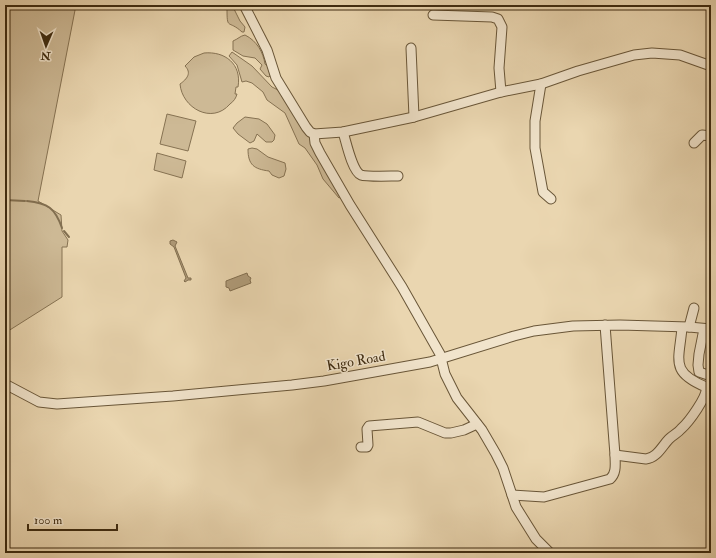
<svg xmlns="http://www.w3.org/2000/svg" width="716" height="558" font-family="'IM FELL Double Pica',serif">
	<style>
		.green { fill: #cdb995; stroke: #867252 }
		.water { fill: #b09c7a; stroke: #826f50 }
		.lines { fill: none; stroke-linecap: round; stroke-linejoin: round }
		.stream { stroke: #826f50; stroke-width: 2 }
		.minor-casing { stroke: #695638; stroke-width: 11 }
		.minor { stroke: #f1e4cc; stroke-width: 9 }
		.labels { text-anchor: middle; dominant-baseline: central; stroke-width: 3; stroke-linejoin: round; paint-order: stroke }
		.street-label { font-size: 14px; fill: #3e2b10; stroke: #f1e4cc }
	</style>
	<rect width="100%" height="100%" fill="#ead6b0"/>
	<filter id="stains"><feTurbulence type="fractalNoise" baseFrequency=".005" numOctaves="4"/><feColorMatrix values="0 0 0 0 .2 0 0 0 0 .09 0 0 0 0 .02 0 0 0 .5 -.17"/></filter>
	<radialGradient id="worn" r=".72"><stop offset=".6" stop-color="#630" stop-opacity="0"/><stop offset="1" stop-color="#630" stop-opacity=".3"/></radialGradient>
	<g class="green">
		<polygon points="5,5 76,5 38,201 61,215 62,231 68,240 67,247 62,247 62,297 5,333"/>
		<path d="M229,6L233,7L240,21L245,27L244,32H242C228,19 227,31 227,8Z"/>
		<path d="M245,35C257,41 263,52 265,64L270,68L272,73L269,77L266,76L260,69L262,65L255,58L243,56L233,50V41C238,39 240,36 245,35Z"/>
		<polygon points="232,52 252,66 272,87 280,91 314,140 341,197 339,198 323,179 317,165 305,148 299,144 285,113 267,100 263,92 252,83 246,81 242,82 237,65 229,56"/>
		<path d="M204,53C225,51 242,64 238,87H236L235,94H237C236,98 234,101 230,104C212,125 182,108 180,84C187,79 192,73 185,66L194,57Z"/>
		<polygon points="167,114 196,121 188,151 160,144"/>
		<polygon points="245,117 259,119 267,124 275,135 274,140 272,142 266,142 257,134 254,141 250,143 238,134 233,128 237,123"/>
		<path d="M252,148L257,149L268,157L285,163L286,169L284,176L279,178L272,175L269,171C254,169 248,165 248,149Z"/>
		<polygon points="157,153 186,161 182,178 154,170"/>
	</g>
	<g class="water">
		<polygon points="173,240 177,242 175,246 188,278 191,278 191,280 188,280 185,282 184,281 186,278 174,247 170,244 170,241"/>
		<polygon points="247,273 248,276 251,278 250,280 251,283 230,291 229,288 226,287 226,281"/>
	</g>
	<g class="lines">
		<g class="stream">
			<polyline points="5,200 25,201"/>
			<path d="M27,201C48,203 55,208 62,228"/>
			<polyline points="64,231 69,237"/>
		</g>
		<defs>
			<g id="minor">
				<polyline points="244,5 267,50 276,78 306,127 310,132 314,134 343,132 414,117 501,92 541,84 578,71 634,55 652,53 680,55 711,66"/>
				<polyline points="433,15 492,17 498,19 502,27 499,68 501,92"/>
				<polyline points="411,48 414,117"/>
				<polyline points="541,84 535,121 535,148 543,192 551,199"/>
				<path d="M343,132C346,141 352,171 361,175C367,177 390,176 398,176"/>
				<polyline points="314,134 315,143 320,153 350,205 402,287 440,354 445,374 457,398 482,430 496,454 503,468 516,507 536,539 550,553"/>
				<polyline points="694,143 702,135 711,136"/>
				<polyline points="689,327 694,308"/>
				<polyline points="704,329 699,354 698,365 699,372 711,376"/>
				<polyline points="5,384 39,402 57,404 173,396 292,385 324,381 430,362 514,336 534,331 573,326 620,325 689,327 711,329"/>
				<polyline points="361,447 367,447 368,445 367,429 369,426 418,422 445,433 451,433 464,430 477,424"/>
				<path d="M615,455L646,459C657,458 662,446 669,439C673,435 678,433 681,429C689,422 708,396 706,387C670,372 679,361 682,328"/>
				<path d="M512,495L544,497L610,479C617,473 615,463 615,455L605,325"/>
			</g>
		</defs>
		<use href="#minor" class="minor-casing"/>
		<use href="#minor" class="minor"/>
	</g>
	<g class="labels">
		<g class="street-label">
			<text transform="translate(356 361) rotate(-10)">Kigo Road</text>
		</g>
	</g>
	<rect width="716" height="558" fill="none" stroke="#ead6b0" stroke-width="20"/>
	<rect x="6" y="6" width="704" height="546" fill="none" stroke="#3e2b10" stroke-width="2"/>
	<rect x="10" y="10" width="696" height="538" fill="none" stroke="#3e2b10"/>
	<g transform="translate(46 46) rotate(182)" stroke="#f1e4cc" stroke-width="3" paint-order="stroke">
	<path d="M0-3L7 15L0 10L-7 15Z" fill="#3e2b10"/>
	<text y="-6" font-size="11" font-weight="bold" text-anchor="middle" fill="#3e2b10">N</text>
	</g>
	<path d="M28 524v6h89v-6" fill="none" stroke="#3e2b10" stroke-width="2"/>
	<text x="34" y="524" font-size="12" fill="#3e2b10" stroke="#f1e4cc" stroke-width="3" paint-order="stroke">100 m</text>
	<rect width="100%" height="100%" filter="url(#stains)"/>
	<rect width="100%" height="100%" fill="url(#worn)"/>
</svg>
